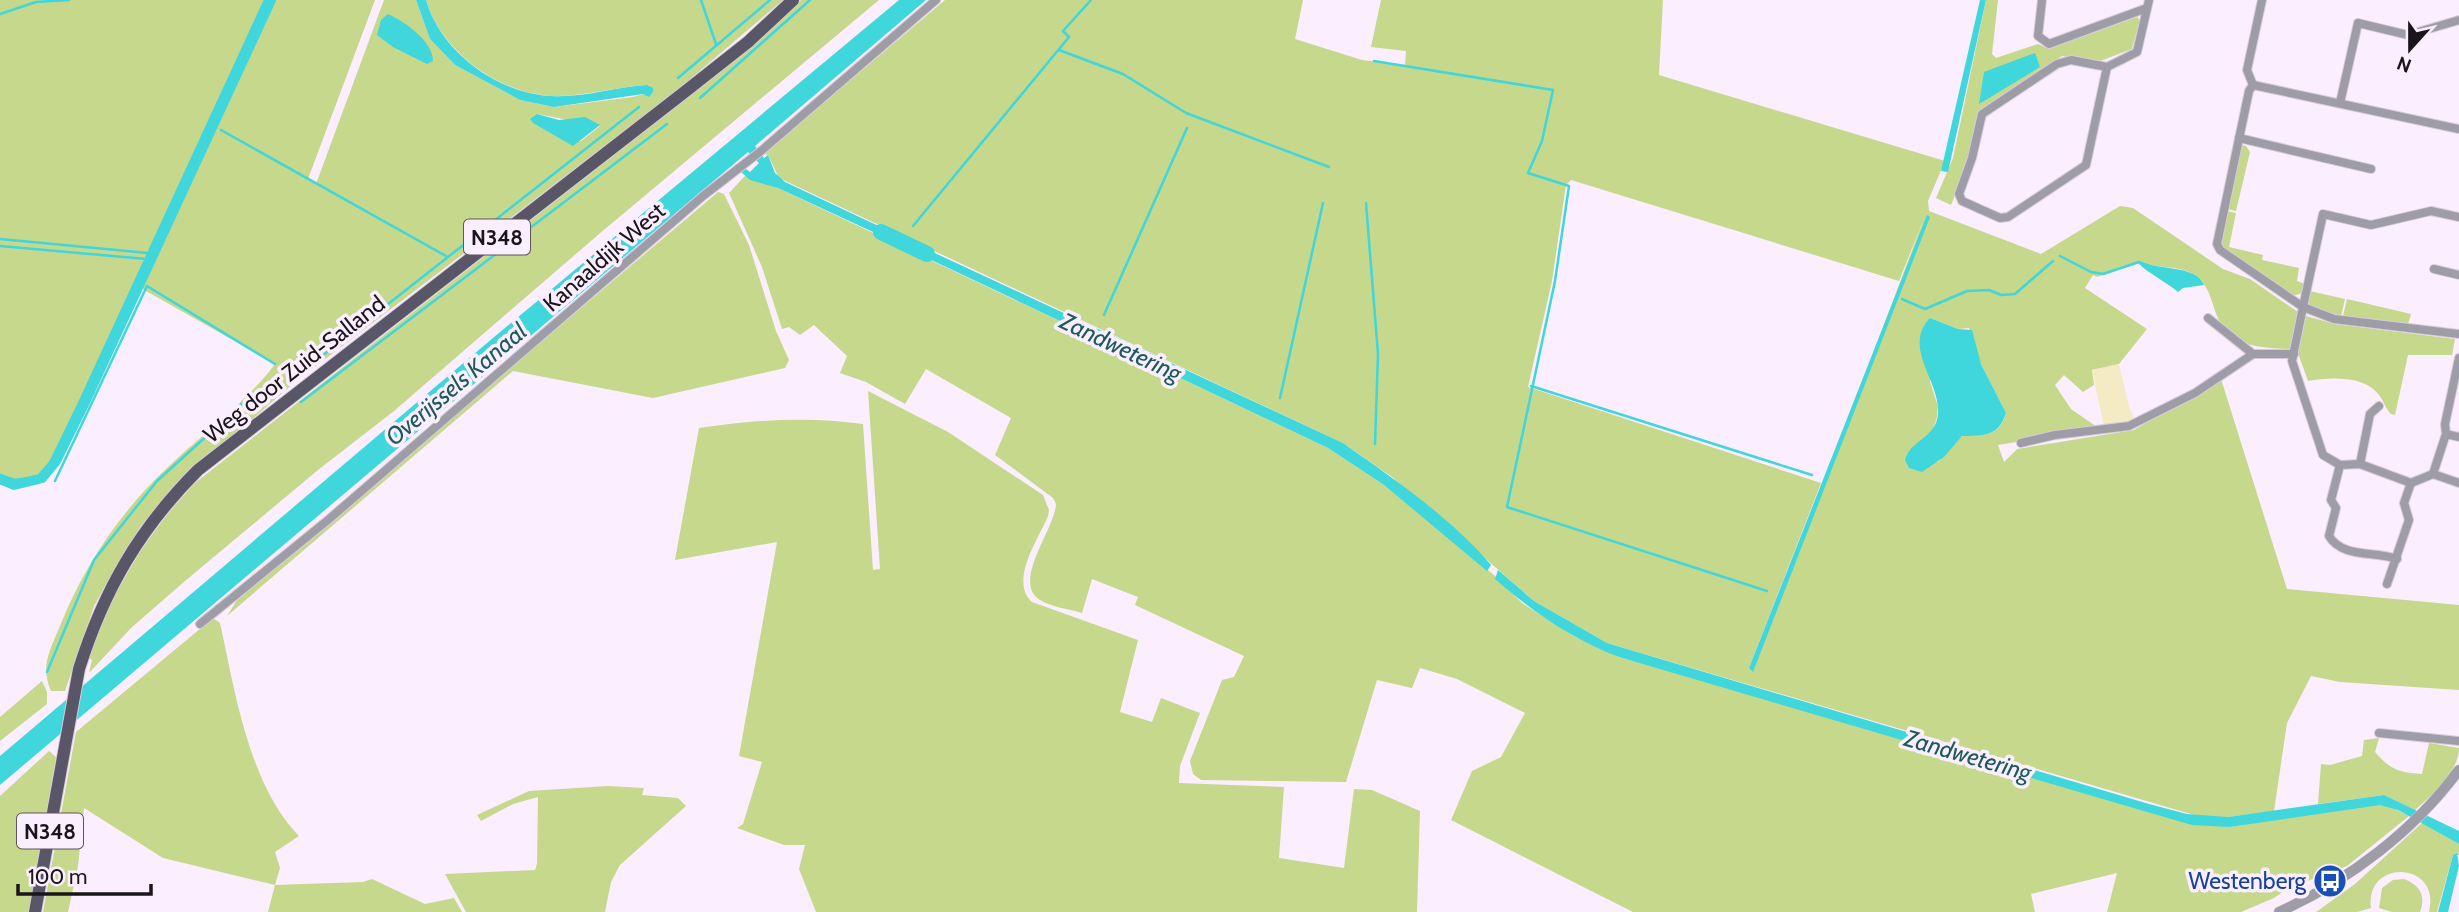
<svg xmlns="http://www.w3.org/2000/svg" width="2459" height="912" font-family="Cabin,sans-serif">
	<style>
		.green { fill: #c5d88c; fill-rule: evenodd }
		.sand { fill: #f4eac4 }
		.water { fill: #3fd6dc }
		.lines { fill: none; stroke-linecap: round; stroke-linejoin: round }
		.stream { stroke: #3fd6dc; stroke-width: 2.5 }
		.canal { stroke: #3fd6dc; stroke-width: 10 }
		.river { stroke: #3fd6dc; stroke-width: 16 }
		.minor-casing { stroke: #d7cbdb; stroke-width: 10 }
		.tertiary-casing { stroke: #d7cbdb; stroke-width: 11 }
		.primary-casing { stroke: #d7cbdb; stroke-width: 14 }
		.minor { stroke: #9e9ca7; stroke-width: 8 }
		.tertiary { stroke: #9e9ca7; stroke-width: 10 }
		.primary { stroke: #585667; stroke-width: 12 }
		.labels { text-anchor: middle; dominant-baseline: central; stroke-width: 7; stroke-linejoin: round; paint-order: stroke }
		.shield { fill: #fbeeff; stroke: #5e555f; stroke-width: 2 }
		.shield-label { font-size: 21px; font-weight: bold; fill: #1a141b }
		.street-label { font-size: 23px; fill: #1a141b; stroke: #fbeeff }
		.transit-label { font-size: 23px; fill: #164399; stroke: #fbeeff; text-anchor: end }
		.water-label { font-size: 24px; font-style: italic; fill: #1d5a5c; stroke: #fbeeff }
	</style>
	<rect width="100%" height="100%" fill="#fbeeff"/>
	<g class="green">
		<path d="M0,0H375L308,179L316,184L384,0H416L430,39L455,65L520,100L554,107L633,97L644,94L647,85C615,87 583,97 551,96C498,93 441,51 426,0H783L670,96L294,383L175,486L140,527L105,586L94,606L65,691H51C40,666 50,650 60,626C84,566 120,512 167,468C203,433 244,405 275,364L139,287C122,322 64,463 41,480C30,488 12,484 0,479ZM537,114L600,126L581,141C555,138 553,134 537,114Z"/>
		<path d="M801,0H879L599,234L394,411L318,470L185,581L131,628L89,673L92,660L89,658C112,591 146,535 195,483L725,68Z"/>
		<path d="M945,0H1303L1295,39L1362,60L1405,65L1406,51L1371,47L1381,0H1663L1659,75L1945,161L1928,201L1929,211L2041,254L2120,206L2133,208L2223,269L2250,279L2298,312L2290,349C2264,348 2233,348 2219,320C2211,304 2212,290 2197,277C2183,264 2156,270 2141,261L2097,277L2093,275L2085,288L2147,329L2119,364L2092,370L2094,385L2083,392L2064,375L2055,385L2071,409L2100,429L1998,445L2004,462L2017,449L2134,430L2221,379L2287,589L2459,605V690L2340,682L2311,676L2287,723L2274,811L2228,817H2201L1607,643L1534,601L1392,477L1343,443L779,178L768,155L763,154ZM1571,180L1899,281L1925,216L1753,671L1749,668L1821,483L1528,387L1552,281L1566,185ZM1930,318L1958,329L1969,328L1981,364L2006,413C2000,436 1983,436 1962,436L1938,462L1913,447L1933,430L1937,417L1938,406L1930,382Z"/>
		<polygon points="1986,0 1998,0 1992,54 1996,58 2038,44 2049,49 2137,17 2140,20 2132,49 2100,61 2062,56 1979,112 1968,163 1951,205 1936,198 1953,158"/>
		<polygon points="2241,145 2246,146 2250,152 2236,211 2227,209"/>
		<path d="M745,176L778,188L1328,448L1384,485L1494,575L1522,603L1572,635L1619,657L2230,827L2373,804L2389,806L2409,816L2347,866L2287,889L2274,898L2241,912H2107L2117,873L2031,894L2035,912H1633L1451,820L1472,771L1501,757L1525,713L1457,679L1420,668L1412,688L1377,680L1346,782L1201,780L1193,774L1190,761L1222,680L1234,677L1244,656L1135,605L1138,597L1092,579L1082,613C1069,609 1052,607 1040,600C1011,582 1055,529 1056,504L1053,498L995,455L1011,418L926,369L905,404L866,382L840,373L847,356L814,325L800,335L789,327L782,329L762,267L729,193Z"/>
		<polygon points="718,192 724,194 749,245 776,331 789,360 785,368 653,398 513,371 227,616 239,597"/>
		<polygon points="2227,211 2236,213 2229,247 2263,255 2262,260 2299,268 2297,281 2305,284 2302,293 2293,296 2224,248 2221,240"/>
		<polygon points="2310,291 2345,299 2341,316 2311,307 2308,302"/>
		<polygon points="2347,299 2411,314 2408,324 2343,316"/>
		<path d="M2306,316L2335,324L2455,339L2452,355H2408L2395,415L2391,414C2385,408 2384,401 2379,395C2365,375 2328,377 2308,381L2298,353Z"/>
		<path d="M868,391L948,432L1043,495L1049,510L1048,516C1038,540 1009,581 1032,602L1138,640L1120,712L1152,722L1161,698L1200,713L1180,766L1179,783L1284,787L1279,858L1344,868L1354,789L1372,790L1420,811L1417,912H816L799,869L805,845H784L737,828L743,824L762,762L739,756L777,542L675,560L699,428C754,420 808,416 863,424L873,570L880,569Z"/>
		<path d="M213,618L220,623C235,691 249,785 299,836L275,852L280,868L275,885L363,882L372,879L425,904L454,898L462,912H268L275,885L163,858L84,808L78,866L68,912H43L76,732Z"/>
		<polygon points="42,681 47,692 47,704 0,741 0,717"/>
		<path d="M2379,738L2375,752C2389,769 2400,773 2422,774L2429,743L2459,748C2459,772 2432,795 2415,810L2384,795L2318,804L2321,764L2330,765L2362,756L2364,740Z"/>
		<polygon points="49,751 56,757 30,912 0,912 0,796"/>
		<polygon points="608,786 644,788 642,795 678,798 686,806 620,865 611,882 605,912 466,912 445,874 535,870 537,864 538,797 513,804 481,821 477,815 529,791"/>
		<path d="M2422,823L2459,844V855H2453L2437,912H2429C2442,862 2365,857 2371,908L2357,912H2316L2355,884Z"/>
		<path d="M2404,879C2420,885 2426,896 2420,912H2392L2379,908L2382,888L2393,880Z"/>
	</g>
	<polygon class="sand" points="2119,364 2129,407 2136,422 2104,427 2092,370"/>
	<g class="water">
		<path d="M416,0H426C441,52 497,93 551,96C583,98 615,87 647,85L653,88V92L649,97L643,94L554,107L520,100L455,65L430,39Z"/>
		<polygon points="899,0 926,0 755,146 764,158 768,155 775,173 785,182 902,237 899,244 778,188 750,180 741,172 746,169 750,172 759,163 748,152 0,785 0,756 487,343"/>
		<polygon points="1980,0 1986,0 1948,172 1941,171"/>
		<path d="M388,14C405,22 432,40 433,61L427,64L393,47L377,35L381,20Z"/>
		<polygon points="2035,53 2040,67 1979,104 1984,72"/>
		<polygon points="537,114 559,120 585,117 600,125 573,146 533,123 530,119"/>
		<polygon points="1927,215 1930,217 1753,672 1749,668"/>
		<path d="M909,241L1343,443C1394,479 1450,517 1491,565L1487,571L1384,485L1328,448L906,248Z"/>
		<path d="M2141,261C2158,271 2195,264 2204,285L2183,288L2178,292C2165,281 2149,274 2138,263Z"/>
		<path d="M1930,318L1958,329L1972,330L1981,364L2006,413C1999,436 1984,436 1962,436L1944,457L1922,472L1909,468L1905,460C1911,437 1941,439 1938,406C1935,376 1904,345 1930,318Z"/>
		<path d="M1498,570L1534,601L1607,643L2149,804L2187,814L2228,817L2384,795L2459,831V844L2398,810L2380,805L2230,827L2192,825L2137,809L1619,657C1572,639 1533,612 1495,579Z"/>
		<polygon points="2457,853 2459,866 2448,912 2438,912 2453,855"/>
	</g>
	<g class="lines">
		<g class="stream">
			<polyline points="701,0 716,44"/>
			<polyline points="0,14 36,2 69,0"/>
			<polyline points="1059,50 1123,74 1186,113 1329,167"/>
			<polyline points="1374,61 1553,90 1542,141 1528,173 1569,186 1555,281 1507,507 1767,591"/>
			<polyline points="678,78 770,0"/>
			<polyline points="700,98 810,0"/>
			<polyline points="221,130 446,256"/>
			<polyline points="1366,203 1378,354 1375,444"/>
			<polyline points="913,226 1069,37 1063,31 1091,0"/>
			<polyline points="0,239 148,253"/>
			<polyline points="0,246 146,259"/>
			<polyline points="2060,256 2091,272 2103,274 2139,262"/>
			<polyline points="1902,299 1925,309 1967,291 1989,290 2001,295 2015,294 2053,261"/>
			<polyline points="1104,315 1187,128"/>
			<polyline points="299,374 639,107"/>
			<polyline points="1531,386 1812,475"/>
			<polyline points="1280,398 1323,203"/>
			<polyline points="301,402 667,124"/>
			<polyline points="40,474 49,465 80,401 265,0"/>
			<polyline points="0,475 15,480 36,477"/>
			<polyline points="55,481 147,286 275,364"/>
			<polyline points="47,672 94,560 157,481 254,393"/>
		</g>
		<g class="canal">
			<polyline points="42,478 56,461 86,400 271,0"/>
			<polyline points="0,479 14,485 39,479"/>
		</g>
		<polyline class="river" points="881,232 927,254"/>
		<defs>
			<g id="minor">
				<polyline points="2042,0 2038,36 2049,44 2147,8"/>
				<polyline points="2262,0 2247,70 2253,85 2249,91 2217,244 2220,250 2303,307 2292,361 2323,455 2340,465 2360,464 2411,483 2433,474 2459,483"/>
				<polygon points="2071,60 2107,67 2086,165 2008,217 2000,218 1962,201 1959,194 1972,158 1982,114 2057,64"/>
				<polyline points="2107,67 2137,52 2149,0"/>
				<polyline points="2253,85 2459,129"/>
				<polyline points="2340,103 2358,23 2408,35 2459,20"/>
				<polyline points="2239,138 2371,169"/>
				<polyline points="2459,217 2431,211 2371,225 2323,214 2303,307 2334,319 2459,334"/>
				<polyline points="2434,269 2459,275"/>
				<polyline points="2208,318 2253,354"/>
				<polyline points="2446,434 2445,424 2459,358"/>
				<polyline points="2021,443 2055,435 2129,426 2195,393 2253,354 2294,354"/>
				<polyline points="2360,464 2370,414 2379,406"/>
				<path d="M2340,465L2331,500L2336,508L2329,536C2342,558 2374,551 2397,559"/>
				<polyline points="2433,474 2446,434 2459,437"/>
				<polyline points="2387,584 2409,520 2404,503 2411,483"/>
				<polyline points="200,624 328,520 703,196 761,151 936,0"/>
				<polyline points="2379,733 2459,741"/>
			</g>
			<path id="tertiary" d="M2279,912C2348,881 2414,831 2459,770"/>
			<path id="primary" d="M35,912L79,669C104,590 139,529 198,470L682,94L748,42L793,0"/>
		</defs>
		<use href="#minor" class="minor-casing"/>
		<use href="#tertiary" class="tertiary-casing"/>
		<use href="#primary" class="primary-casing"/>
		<use href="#minor" class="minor"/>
		<use href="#tertiary" class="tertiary"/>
		<use href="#primary" class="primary"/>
	</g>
	<defs>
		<symbol id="bus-disc" viewBox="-11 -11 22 22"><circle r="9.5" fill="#1a4fb4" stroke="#fbeeff"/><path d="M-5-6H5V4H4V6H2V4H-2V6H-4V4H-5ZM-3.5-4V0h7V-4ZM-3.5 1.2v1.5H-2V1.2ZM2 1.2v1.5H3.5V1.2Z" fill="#fff"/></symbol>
	</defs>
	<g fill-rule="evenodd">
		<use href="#bus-disc" x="2311" y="862" width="38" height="38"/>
	</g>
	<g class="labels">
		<g class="shield">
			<rect x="464" y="219.5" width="66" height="35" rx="5"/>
			<rect x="17" y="813.5" width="66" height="35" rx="5"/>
		</g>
		<g class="shield-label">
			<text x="497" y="237">N348</text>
			<text x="50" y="831">N348</text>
		</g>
		<g class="street-label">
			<text transform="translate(604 257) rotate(-41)">Kanaaldijk West</text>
			<text transform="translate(294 369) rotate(-38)">Weg door Zuid-Salland</text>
		</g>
		<g class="transit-label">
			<text x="2306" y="881">Westenberg</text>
		</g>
		<g class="water-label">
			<text transform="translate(1121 347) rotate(25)">Zandwetering</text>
			<text transform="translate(456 384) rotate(-40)">Overijssels Kanaal</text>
			<text transform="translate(1968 755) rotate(16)">Zandwetering</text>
		</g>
	</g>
	<g transform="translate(2410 49) rotate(201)" stroke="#fbeeff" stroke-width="5" paint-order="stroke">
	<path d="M0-5L12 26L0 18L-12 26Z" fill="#1a141b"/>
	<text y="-10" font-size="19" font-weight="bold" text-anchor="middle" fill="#1a141b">N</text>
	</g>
	<path d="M18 884v10h133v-10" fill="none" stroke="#1a141b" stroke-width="3.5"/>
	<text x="28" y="884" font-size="21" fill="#1a141b" stroke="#fbeeff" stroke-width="5" paint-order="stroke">100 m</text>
</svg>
